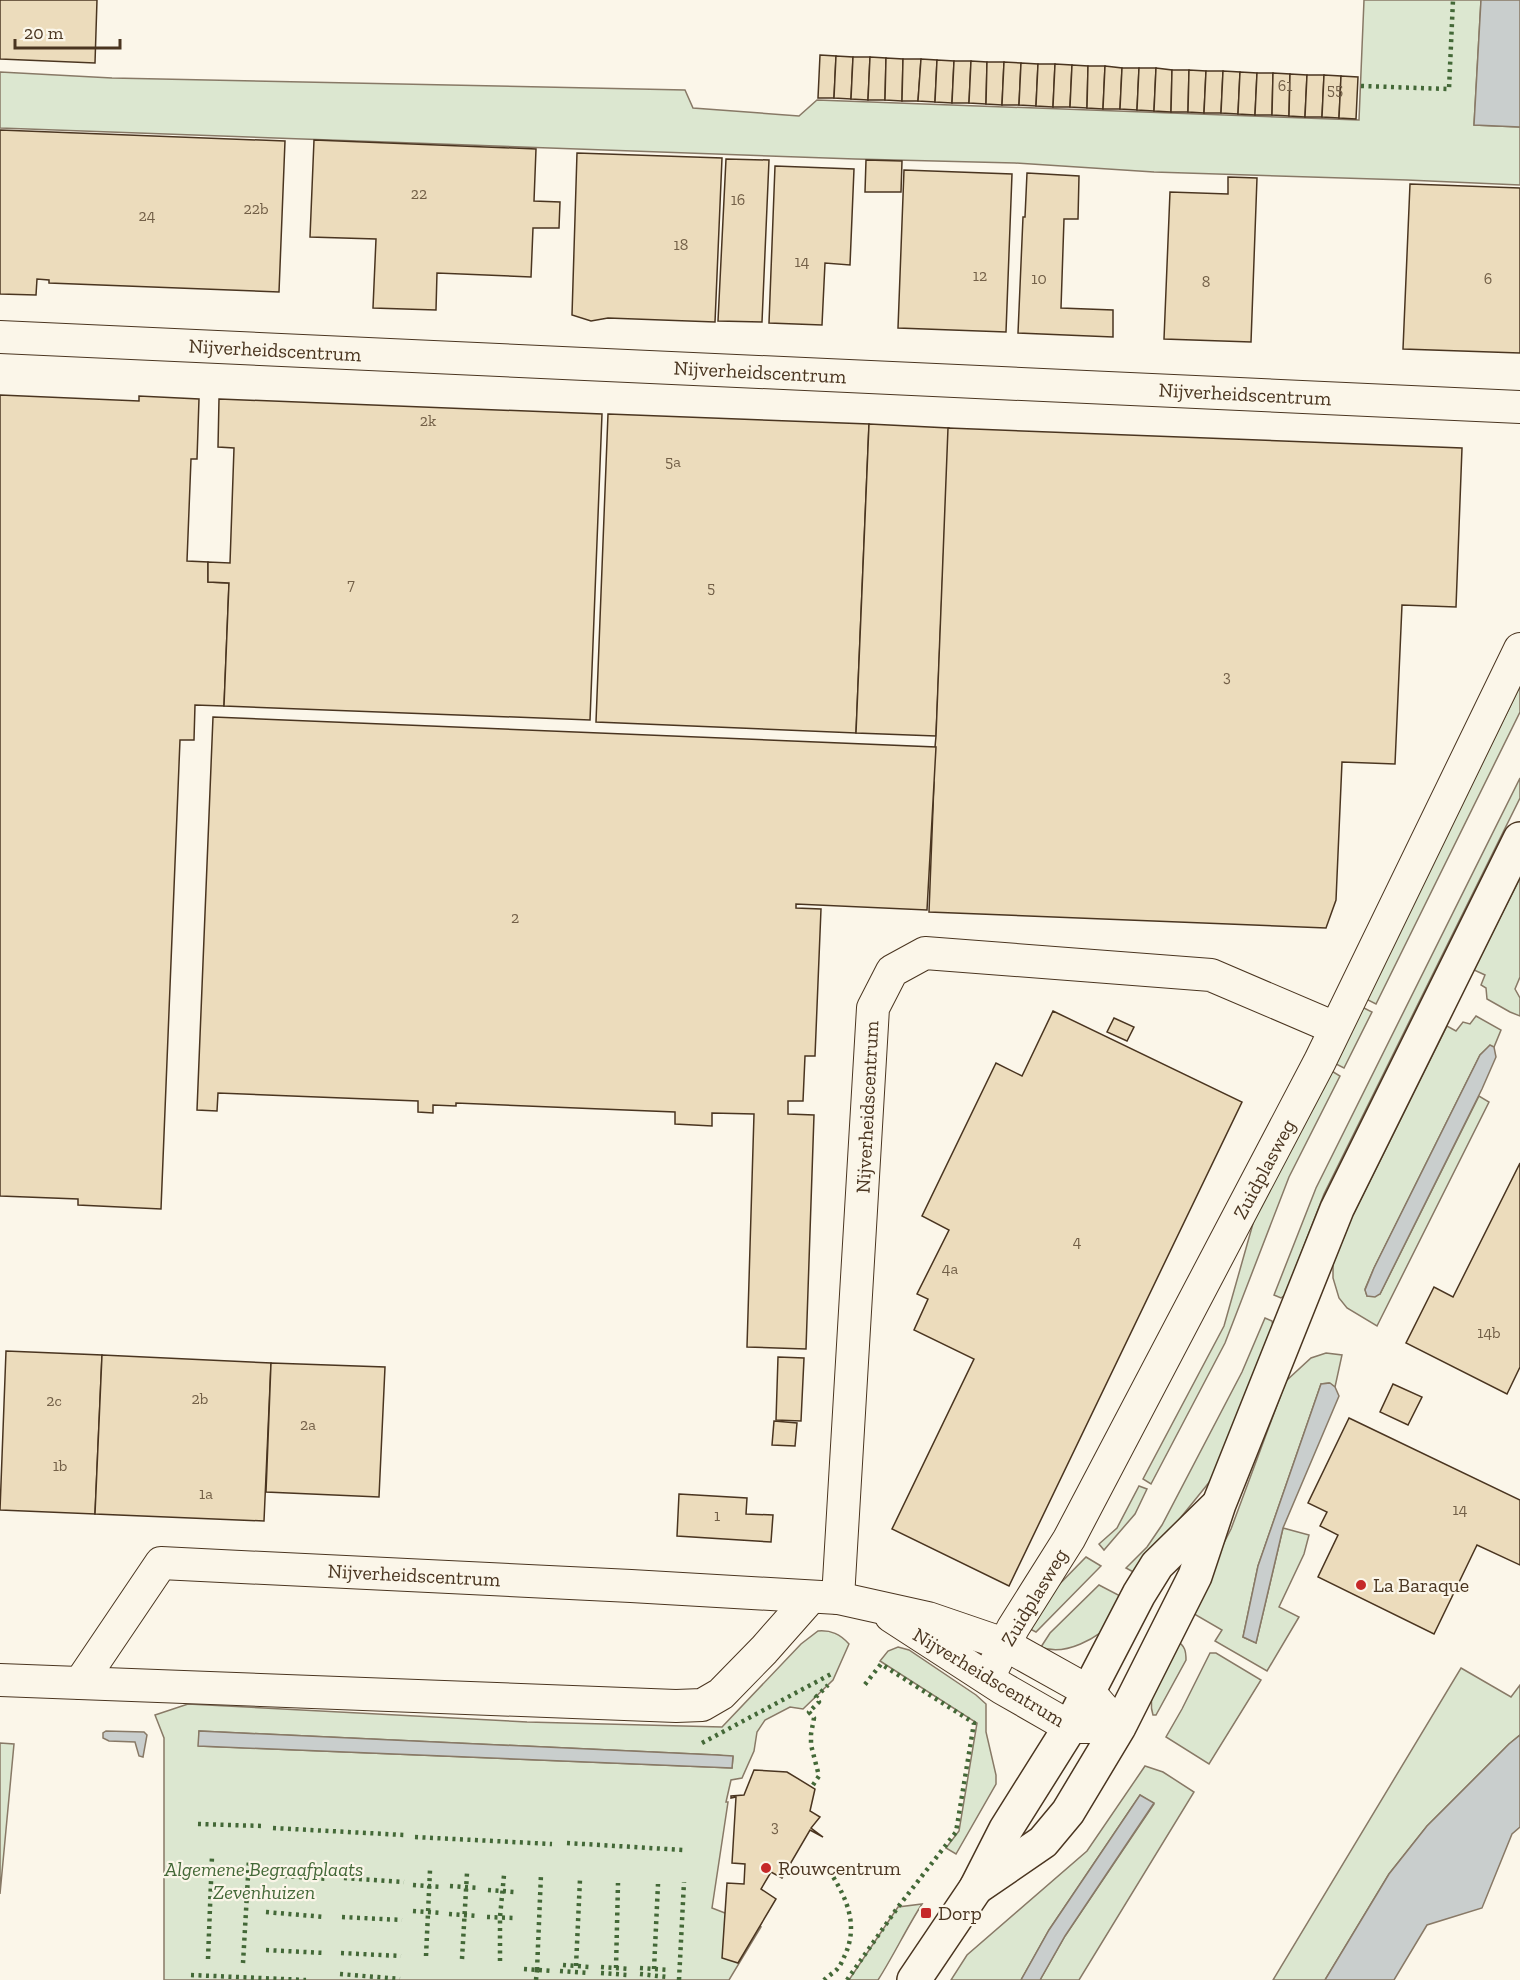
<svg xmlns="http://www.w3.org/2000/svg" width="1520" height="1980" font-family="'Zilla Slab',serif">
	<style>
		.green { fill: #dce7d0; stroke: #887966; stroke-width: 1.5; fill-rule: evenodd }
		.water { fill: #c9cecd; stroke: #887966; stroke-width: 1.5 }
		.building { fill: #ecdcbc; stroke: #4a3520; stroke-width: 1.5 }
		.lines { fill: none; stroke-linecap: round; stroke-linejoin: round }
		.street-casing { stroke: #4a3520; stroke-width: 34 }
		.secondary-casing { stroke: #4a3520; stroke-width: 36 }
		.street { stroke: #fbf6e9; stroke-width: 32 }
		.secondary { stroke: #fbf6e9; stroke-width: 33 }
		.hedge { stroke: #436837; stroke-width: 4.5; stroke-dasharray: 3 4.5; stroke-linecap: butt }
		.poi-dot { fill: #c62828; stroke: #fbf6e9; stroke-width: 2 }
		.labels { text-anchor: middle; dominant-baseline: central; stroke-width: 4.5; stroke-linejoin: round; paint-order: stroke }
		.number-label { font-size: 16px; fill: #725f47 }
		.street-label { font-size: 20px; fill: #4a3520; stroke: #fbf6e9 }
		.poi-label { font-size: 20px; fill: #4a3520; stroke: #fbf6e9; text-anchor: start }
		.park-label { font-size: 20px; font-style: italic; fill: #436837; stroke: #fbf6e9 }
	</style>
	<rect width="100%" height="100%" fill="#fbf6e9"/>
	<g class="green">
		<polygon points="1364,0 1481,0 1474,125 1520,127 1520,185 1407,180 1154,172 1015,163 855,159 0,128 0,72 112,78 685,90 693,108 799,116 817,100 1359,120"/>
		<polygon points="1520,686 1520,712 1376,1004 1366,999"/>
		<polygon points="1520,778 1520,798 1324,1194 1285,1295 1281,1298 1274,1295 1316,1188"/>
		<polygon points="1520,878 1520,977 1515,989 1520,998 1520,1016 1510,1012 1487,999 1486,988 1481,985 1485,975 1474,970"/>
		<polygon points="1362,1007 1372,1012 1344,1068 1334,1063"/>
		<polygon points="1476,1016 1501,1030 1494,1047 1490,1046 1480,1055 1374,1268 1365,1289 1367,1296 1380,1294 1479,1096 1489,1102 1377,1326 1347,1308 1339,1298 1333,1278 1333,1264 1351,1219 1447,1026 1456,1031 1463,1022 1470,1024"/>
		<polygon points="1330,1070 1340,1076 1289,1177 1225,1343 1151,1484 1143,1479 1224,1326 1254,1220"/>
		<polygon points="1265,1318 1272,1321 1273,1326 1211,1480 1169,1532 1139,1575 1126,1568 1147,1547 1162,1525 1242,1372"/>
		<polygon points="1326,1353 1342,1355 1335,1387 1329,1383 1321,1384 1258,1566 1243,1637 1256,1643 1283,1528 1309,1535 1304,1554 1279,1607 1299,1617 1267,1671 1215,1641 1222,1630 1189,1611 1231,1529 1286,1381 1311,1358"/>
		<polygon points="1139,1486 1147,1489 1135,1514 1104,1550 1099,1544 1117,1528"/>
		<polygon points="1086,1557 1101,1566 1036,1632 1028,1628 1045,1599"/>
		<path d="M1099,1585L1126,1599C1123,1606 1119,1614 1114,1620C1099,1638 1064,1657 1041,1647L1050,1633Z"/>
		<path d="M818,1631C831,1630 840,1634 849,1644L833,1680L803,1709L790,1707L765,1720L757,1732L754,1751L742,1778L731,1780L726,1802H728L712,1908L761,1927L729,1980H164V1738L155,1715L188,1704L527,1722L722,1727L801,1644ZM199,1731L717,1755L733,1757L732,1768L199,1746Z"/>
		<path d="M1177,1641C1185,1646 1186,1651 1186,1660L1156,1715H1153C1145,1692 1167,1661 1177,1641Z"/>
		<polygon points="898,1647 909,1650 976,1695 986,1704 986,1732 996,1775 996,1784 956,1854 946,1848 959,1831 977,1723 880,1661 888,1651"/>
		<polygon points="1210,1653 1216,1653 1261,1680 1209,1764 1166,1737 1182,1709"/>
		<polygon points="1461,1668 1511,1697 1520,1685 1520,1735 1509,1744 1427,1826 1389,1874 1325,1980 1273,1980"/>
		<polygon points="0,1743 14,1744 0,1894"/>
		<polygon points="1145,1766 1163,1772 1194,1792 1079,1980 1040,1980 1065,1936 1154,1804 1140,1795 1049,1930 1021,1980 951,1980 967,1955 1087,1851"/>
		<path d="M922,1904C906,1929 894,1955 878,1980H849L898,1907Z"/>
	</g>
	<g class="water">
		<polygon points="1481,0 1520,0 1520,127 1474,125"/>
		<polygon points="1490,1045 1494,1047 1496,1057 1482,1089 1380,1294 1375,1297 1367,1296 1365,1290 1374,1268 1480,1055"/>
		<polygon points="1330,1383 1335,1387 1339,1396 1283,1528 1256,1643 1243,1637 1258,1566 1321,1384"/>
		<polygon points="106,1731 144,1732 147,1735 143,1757 139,1756 135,1742 109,1741 103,1738 103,1733"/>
		<polygon points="199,1731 717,1755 733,1756 732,1768 198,1746"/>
		<polygon points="1520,1735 1520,1827 1512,1834 1482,1908 1427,1925 1394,1980 1325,1980 1389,1874 1427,1826 1509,1744"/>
		<polygon points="1140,1795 1154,1803 1065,1936 1040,1980 1021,1980 1049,1930"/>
	</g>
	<g class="building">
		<polygon points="0,0 97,0 95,63 0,59"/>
		<polygon points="820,55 836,56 834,98 818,98"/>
		<polygon points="836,56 853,57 851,99 834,98"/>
		<polygon points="853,57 870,57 868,100 851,99"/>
		<polygon points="870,57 886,58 885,100 868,100"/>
		<polygon points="886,58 903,59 902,101 885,100"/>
		<polygon points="903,59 921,59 918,101 902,101"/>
		<polygon points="921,59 937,60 935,102 918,101"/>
		<polygon points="937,60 954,61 952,103 935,102"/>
		<polygon points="954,61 971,61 969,103 952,103"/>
		<polygon points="971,61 987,62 986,104 969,103"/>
		<polygon points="987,62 1004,62 1002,105 986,104"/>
		<polygon points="1004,62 1021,63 1019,105 1002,105"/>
		<polygon points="1021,63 1038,64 1036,106 1019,105"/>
		<polygon points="1038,64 1055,64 1053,107 1036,106"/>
		<polygon points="1055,64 1072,65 1070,107 1053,107"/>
		<polygon points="1072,65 1088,66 1087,108 1070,107"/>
		<polygon points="1088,66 1105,66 1103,109 1087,108"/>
		<polygon points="1105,66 1122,68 1120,109 1103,109"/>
		<polygon points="1122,68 1139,68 1137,110 1120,109"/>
		<polygon points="1139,68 1156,68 1154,111 1137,110"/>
		<polygon points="1156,68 1172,70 1171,112 1154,111"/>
		<polygon points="1172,70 1189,70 1188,112 1171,112"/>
		<polygon points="1189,70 1206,71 1204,113 1188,112"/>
		<polygon points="1206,71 1223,71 1221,113 1204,113"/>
		<polygon points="1223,71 1240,72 1238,114 1221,113"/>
		<polygon points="1240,72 1257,73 1255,115 1238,114"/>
		<polygon points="1257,73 1273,73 1272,115 1255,115"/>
		<polygon points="1273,73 1290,74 1289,116 1272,115"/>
		<polygon points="1290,74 1307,75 1305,117 1289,116"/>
		<polygon points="1307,75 1324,75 1322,117 1305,117"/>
		<polygon points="1324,75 1341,76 1339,118 1322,117"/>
		<polygon points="1341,76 1358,77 1356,119 1339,118"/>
		<polygon points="0,130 285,141 279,292 49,283 49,280 37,279 36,295 0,294"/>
		<polygon points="314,140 536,149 534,201 560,202 559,228 533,228 531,277 437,273 436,310 373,308 376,239 310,237"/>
		<polygon points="577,153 722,158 715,322 608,318 591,321 572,315"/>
		<polygon points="726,159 769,160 762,322 718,321"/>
		<polygon points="866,160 902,161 901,192 865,192"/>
		<polygon points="775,166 854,169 850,265 825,263 822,325 769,323"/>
		<polygon points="904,170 1012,174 1006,332 898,328"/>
		<polygon points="1027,173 1079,176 1078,219 1064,219 1061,308 1113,310 1113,337 1018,333 1023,217 1025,217"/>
		<polygon points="1228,177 1257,178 1251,342 1164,339 1170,192 1228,194"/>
		<polygon points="1410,184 1520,188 1520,353 1403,349"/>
		<polygon points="0,395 139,401 139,396 199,399 197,459 191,459 187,561 208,562 208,582 229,583 224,706 195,705 194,740 180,740 161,1209 78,1205 78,1199 0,1196"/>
		<polygon points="219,399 602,414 590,720 224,706 229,583 208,582 208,562 230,563 234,448 218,447"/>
		<polygon points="608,414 869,424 856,733 596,722"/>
		<polygon points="869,424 949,428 936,736 856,733"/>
		<polygon points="948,428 1462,448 1456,607 1402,605 1395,764 1342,762 1336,900 1326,928 929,912 934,782 932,781 936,736"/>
		<polygon points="213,717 936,747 927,910 796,904 796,908 821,909 815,1056 805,1056 803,1101 788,1101 788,1114 814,1115 806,1349 747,1347 754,1114 712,1113 712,1126 675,1124 675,1112 456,1103 456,1106 433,1105 433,1113 418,1112 418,1101 218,1093 217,1111 197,1110"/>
		<polygon points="1053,1011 1242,1102 1009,1586 892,1529 974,1359 914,1330 928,1299 917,1294 949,1230 922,1216 996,1063 1022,1076"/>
		<polygon points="1114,1018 1134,1027 1127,1041 1107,1032"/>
		<polygon points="1520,1163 1520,1367 1507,1394 1406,1343 1434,1287 1453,1297"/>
		<polygon points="6,1351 102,1355 95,1514 0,1510"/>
		<polygon points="102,1355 271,1363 264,1521 95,1514"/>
		<polygon points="778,1357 804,1358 801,1421 776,1420"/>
		<polygon points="271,1363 385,1367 379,1497 266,1492"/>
		<polygon points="1393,1384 1422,1397 1408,1425 1380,1412"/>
		<polygon points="1349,1418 1520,1500 1520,1565 1477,1545 1434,1634 1318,1577 1338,1535 1320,1526 1327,1512 1308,1503"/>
		<polygon points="774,1421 797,1423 795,1446 772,1445"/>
		<polygon points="679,1494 747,1498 746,1514 773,1515 771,1542 677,1536"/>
		<polygon points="754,1770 787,1772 815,1789 810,1811 820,1817 811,1828 823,1837 810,1830 782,1878 771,1872 761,1889 776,1899 738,1963 722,1958 727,1883 744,1884 745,1864 732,1863 736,1797 731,1798 731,1796 744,1795"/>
	</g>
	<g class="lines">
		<defs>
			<g id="street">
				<polyline points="0,337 1520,407"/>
				<polyline points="838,1598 873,1008 892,971 925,953 1211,975 1335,1028"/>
				<polyline points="891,1616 1002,1688 1070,1727 1119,1727"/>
				<polyline points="988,1678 1013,1628 1069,1539 1320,1061 1520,649"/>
				<polyline points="0,1680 676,1706 702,1705 721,1694 764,1650 810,1598"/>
				<polyline points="80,1683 161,1563 631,1586 838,1598 928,1618 1004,1644 1088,1691 1119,1727"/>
			</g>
			<g id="secondary">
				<polyline points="976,1888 1043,1842 1068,1812 1119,1727 1195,1576 1219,1504 1337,1209 1520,839"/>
				<polyline points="914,1980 976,1888 1006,1829 1070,1727 1139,1594 1157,1565 1215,1508"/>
			</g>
		</defs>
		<use href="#street" class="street-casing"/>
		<use href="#secondary" class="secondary-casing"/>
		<use href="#street" class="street"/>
		<use href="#secondary" class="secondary"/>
		<g class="hedge">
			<polyline points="1361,86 1449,89 1453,0"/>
			<polyline points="702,1743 833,1673"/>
			<polyline points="813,1785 819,1776 811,1745 811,1734 814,1718 809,1712 819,1702 816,1697 828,1685"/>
			<polyline points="198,1824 263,1826"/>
			<polyline points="273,1828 404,1835"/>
			<polyline points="415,1837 552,1844"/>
			<polyline points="567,1843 683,1850"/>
			<polyline points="269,1875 327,1879"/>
			<polyline points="344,1878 404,1882"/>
			<polyline points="413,1885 441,1887"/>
			<polyline points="450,1886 478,1888"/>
			<polyline points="488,1890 515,1892"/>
			<polyline points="413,1911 441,1913"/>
			<polyline points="266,1912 325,1917"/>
			<polyline points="449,1914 477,1916"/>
			<polyline points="342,1917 402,1920"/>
			<polyline points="487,1917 514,1918"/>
			<polyline points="266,1950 324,1953"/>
			<polyline points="341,1953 401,1956"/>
			<polyline points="426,1956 430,1870"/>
			<polyline points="208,1959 212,1856"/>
			<polyline points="462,1959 467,1873"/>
			<polyline points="500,1961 500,1917 504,1875"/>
			<polyline points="243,1963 249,1859"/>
			<polyline points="563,1965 590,1967"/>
			<polyline points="576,1966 580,1879"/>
			<polyline points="601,1967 629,1969"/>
			<polyline points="616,1968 618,1883"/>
			<polyline points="640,1968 668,1970"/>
			<polyline points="524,1969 552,1971"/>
			<polyline points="654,1969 658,1884"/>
			<polyline points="537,1970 541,1874"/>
			<polyline points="560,1971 588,1973"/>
			<polyline points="601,1973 628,1975"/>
			<polyline points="340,1974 400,1979"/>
			<polyline points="640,1974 667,1977"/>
			<polyline points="191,1975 306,1980"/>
			<polyline points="536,1980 537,1970"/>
			<polyline points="679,1980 684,1882"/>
			<path d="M824,1980C828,1976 835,1972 838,1968C841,1965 843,1959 845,1955C858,1926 848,1901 832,1875"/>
			<polyline points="847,1980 898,1907 956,1832 974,1723 881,1664 863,1687"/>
		</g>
	</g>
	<g class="poi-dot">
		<circle cx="1361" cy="1585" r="6"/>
		<circle cx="766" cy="1868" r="6"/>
		<rect x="920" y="1907" width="12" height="12" rx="3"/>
	</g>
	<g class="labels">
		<g class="number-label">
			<text x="1285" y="85">61</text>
			<text x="1335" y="89">55</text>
			<text x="419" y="193">22</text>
			<text x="738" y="199">16</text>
			<text x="256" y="208">22b</text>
			<text x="147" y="215">24</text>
			<text x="681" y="244">18</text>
			<text x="802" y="261">14</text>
			<text x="980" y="275">12</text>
			<text x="1039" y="278">10</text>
			<text x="1488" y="278">6</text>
			<text x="1206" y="281">8</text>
			<text x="428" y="420">2k</text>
			<text x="673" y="461">5a</text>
			<text x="351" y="584">7</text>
			<text x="711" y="587">5</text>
			<text x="1227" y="676">3</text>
			<text x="515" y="917">2</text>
			<text x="1077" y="1241">4</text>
			<text x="950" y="1268">4a</text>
			<text x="1489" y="1332">14b</text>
			<text x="200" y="1398">2b</text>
			<text x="54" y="1400">2c</text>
			<text x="308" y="1424">2a</text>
			<text x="60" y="1465">1b</text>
			<text x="206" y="1493">1a</text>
			<text x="1460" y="1509">14</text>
			<text x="717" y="1515">1</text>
			<text x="775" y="1826">3</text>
		</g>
		<g class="street-label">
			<text transform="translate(275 350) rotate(3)">Nijverheidscentrum</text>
			<text transform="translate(760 372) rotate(3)">Nijverheidscentrum</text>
			<text transform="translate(1245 394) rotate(3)">Nijverheidscentrum</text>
			<text transform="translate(867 1107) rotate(-87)">Nijverheidscentrum</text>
			<text transform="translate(1264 1169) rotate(-62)">Zuidplasweg</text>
			<text transform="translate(414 1575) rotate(3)">Nijverheidscentrum</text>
			<text transform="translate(1034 1597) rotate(-59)">Zuidplasweg</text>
			<text transform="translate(989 1677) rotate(31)">Nijverheidscentrum</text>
		</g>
		<g class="poi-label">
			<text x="1373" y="1585">La Baraque</text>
			<text x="778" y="1868">Rouwcentrum</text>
			<text x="938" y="1913">Dorp</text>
		</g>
		<g class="park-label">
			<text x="264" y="1869">Algemene Begraafplaats<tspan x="264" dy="23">Zevenhuizen</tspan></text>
		</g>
	</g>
	<path d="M15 39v9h105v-9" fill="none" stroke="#4a3520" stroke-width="3"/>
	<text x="24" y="39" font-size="18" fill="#4a3520" stroke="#fbf6e9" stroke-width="4.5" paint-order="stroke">20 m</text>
</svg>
